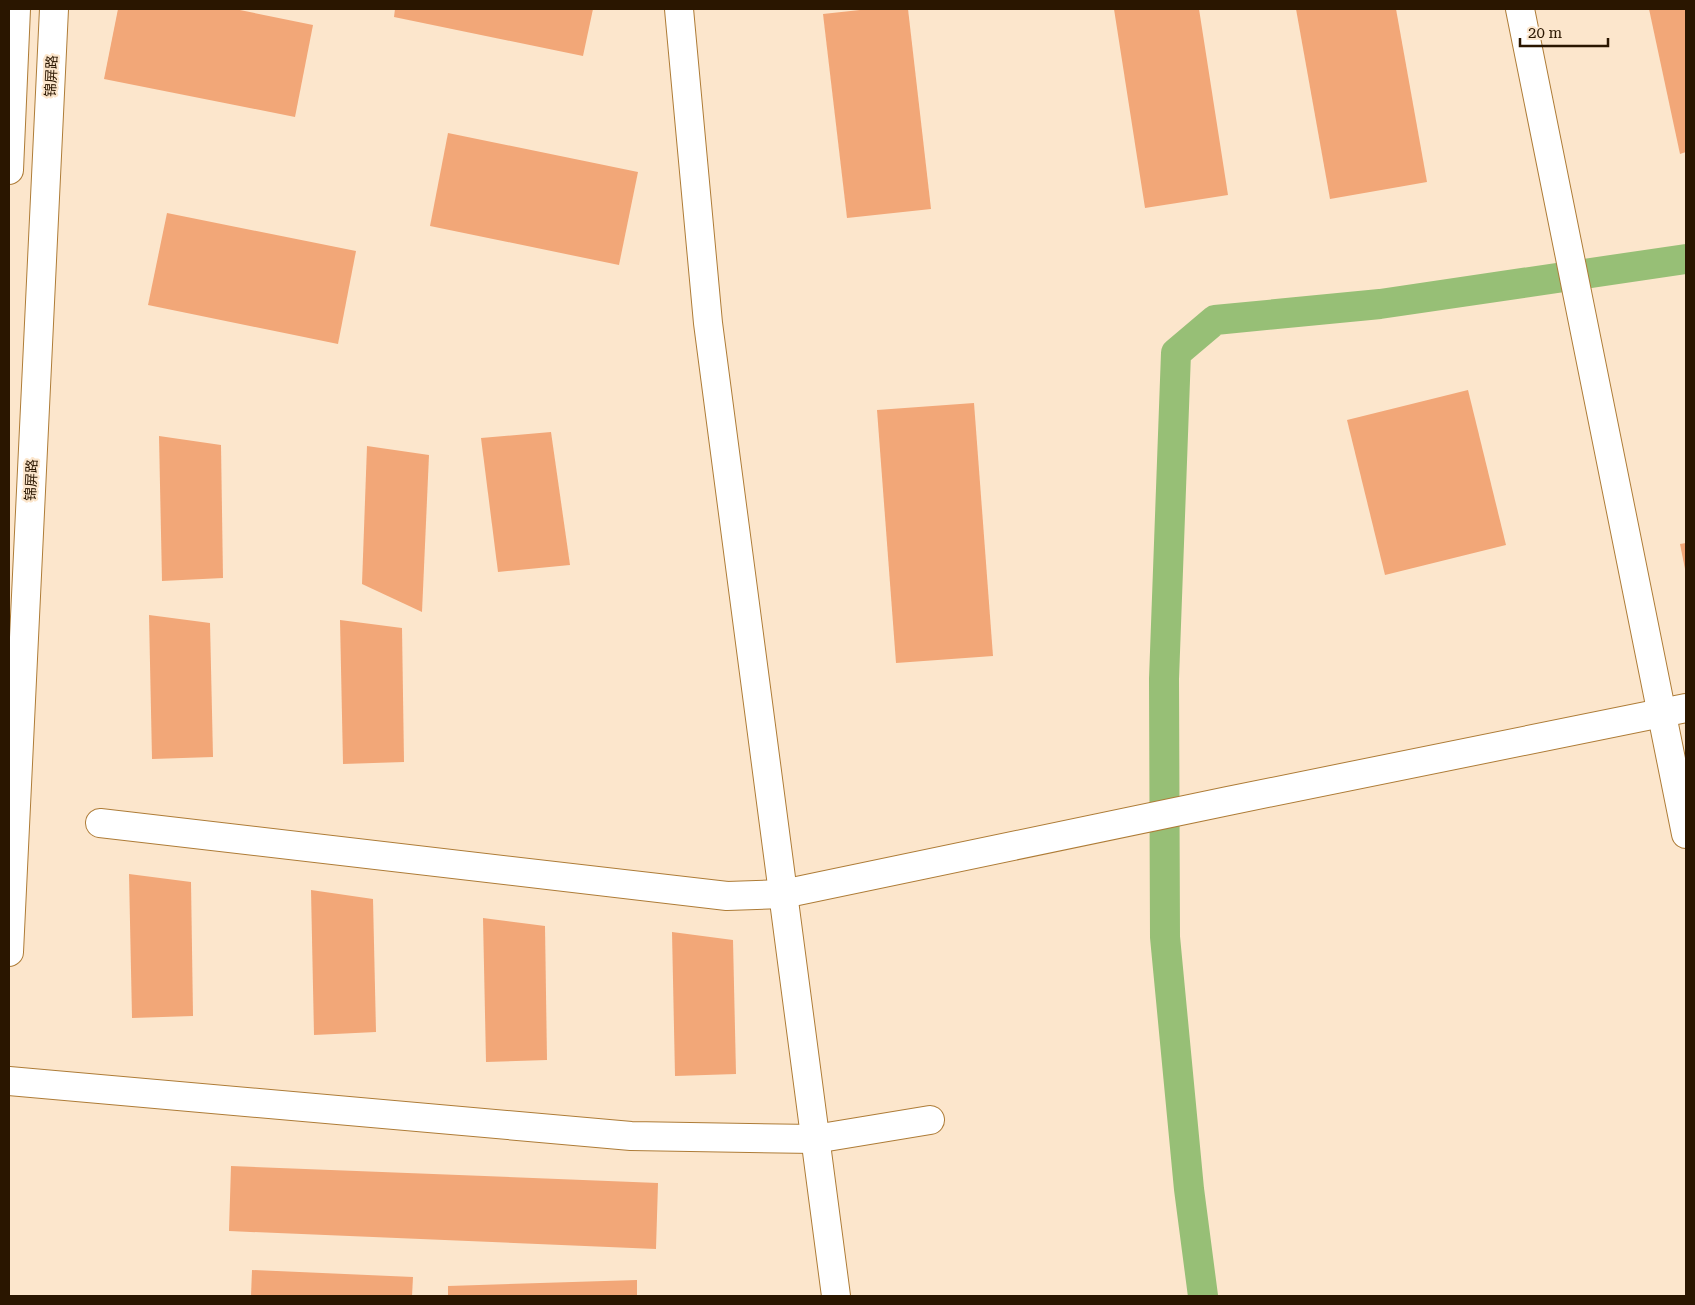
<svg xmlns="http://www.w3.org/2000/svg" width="1695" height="1305" font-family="'Roboto Serif','Noto Sans SC',serif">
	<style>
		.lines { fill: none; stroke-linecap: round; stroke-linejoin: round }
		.canal { stroke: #97bf76; stroke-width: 30 }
		.building { fill: #f2a778 }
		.minor-casing { stroke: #ae7c37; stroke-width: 30 }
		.minor { stroke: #fff; stroke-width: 28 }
		.labels { text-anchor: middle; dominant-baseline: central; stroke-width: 4.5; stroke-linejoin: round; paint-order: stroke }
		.street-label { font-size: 14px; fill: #2a1600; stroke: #fce6cc }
	</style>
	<rect width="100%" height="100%" fill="#fce6cc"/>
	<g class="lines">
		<polyline class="canal" points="1203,1296 1189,1189 1165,937 1164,679 1176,353 1215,320 1380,304 1686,259"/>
	</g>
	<g class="building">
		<polygon points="118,9 235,9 313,25 295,117 104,79"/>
		<polygon points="395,9 593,9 583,56 394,17"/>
		<polygon points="869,9 908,9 931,209 847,218 823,14"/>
		<polygon points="1114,9 1199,9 1228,195 1145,208"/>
		<polygon points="1296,9 1396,9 1427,182 1330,199"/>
		<polygon points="1649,9 1686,9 1686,152 1680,154"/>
		<polygon points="448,133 638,172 619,265 430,226"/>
		<polygon points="167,213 356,251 338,344 148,305"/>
		<polygon points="1468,390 1506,545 1385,575 1347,420"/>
		<polygon points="974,403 993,656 896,663 877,410"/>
		<polygon points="551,432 570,565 498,572 481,438"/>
		<polygon points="159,436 221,445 223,578 162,581"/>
		<polygon points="367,446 429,455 422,612 362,584"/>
		<polygon points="1686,543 1686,569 1685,569 1680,544"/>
		<polygon points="149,615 210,623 213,757 152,759"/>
		<polygon points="340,620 402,628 404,762 343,764"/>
		<polygon points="129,874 191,882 193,1016 132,1018"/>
		<polygon points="311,890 373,899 376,1032 314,1035"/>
		<polygon points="483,918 545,926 547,1060 486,1062"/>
		<polygon points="672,932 733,940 736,1074 675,1076"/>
		<polygon points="231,1166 658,1183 656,1249 229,1231"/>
		<polygon points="252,1270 413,1277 412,1296 251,1296"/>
		<polygon points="637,1280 637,1296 448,1296 448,1286"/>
	</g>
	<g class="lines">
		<defs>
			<g id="minor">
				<polyline points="679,9 708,323 836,1296"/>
				<polyline points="1520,9 1686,834"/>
				<polyline points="9,170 16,9"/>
				<polyline points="100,823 727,896 783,894 1228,801 1686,708"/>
				<polyline points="9,952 54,9"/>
				<polyline points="9,1081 631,1136 815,1139 930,1120"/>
			</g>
		</defs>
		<use href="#minor" class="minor-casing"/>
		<use href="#minor" class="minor"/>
	</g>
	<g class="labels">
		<g class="street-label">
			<text transform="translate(51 76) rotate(-87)">锦屏路</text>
			<text transform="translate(31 480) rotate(-87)">锦屏路</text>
		</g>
	</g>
	<rect width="1695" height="1305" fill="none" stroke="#2a1600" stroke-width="20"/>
	<path d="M1520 38v8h88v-8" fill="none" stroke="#2a1600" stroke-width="2.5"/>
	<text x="1528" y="38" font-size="15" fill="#2a1600" stroke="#fce6cc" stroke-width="4" paint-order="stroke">20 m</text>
</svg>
